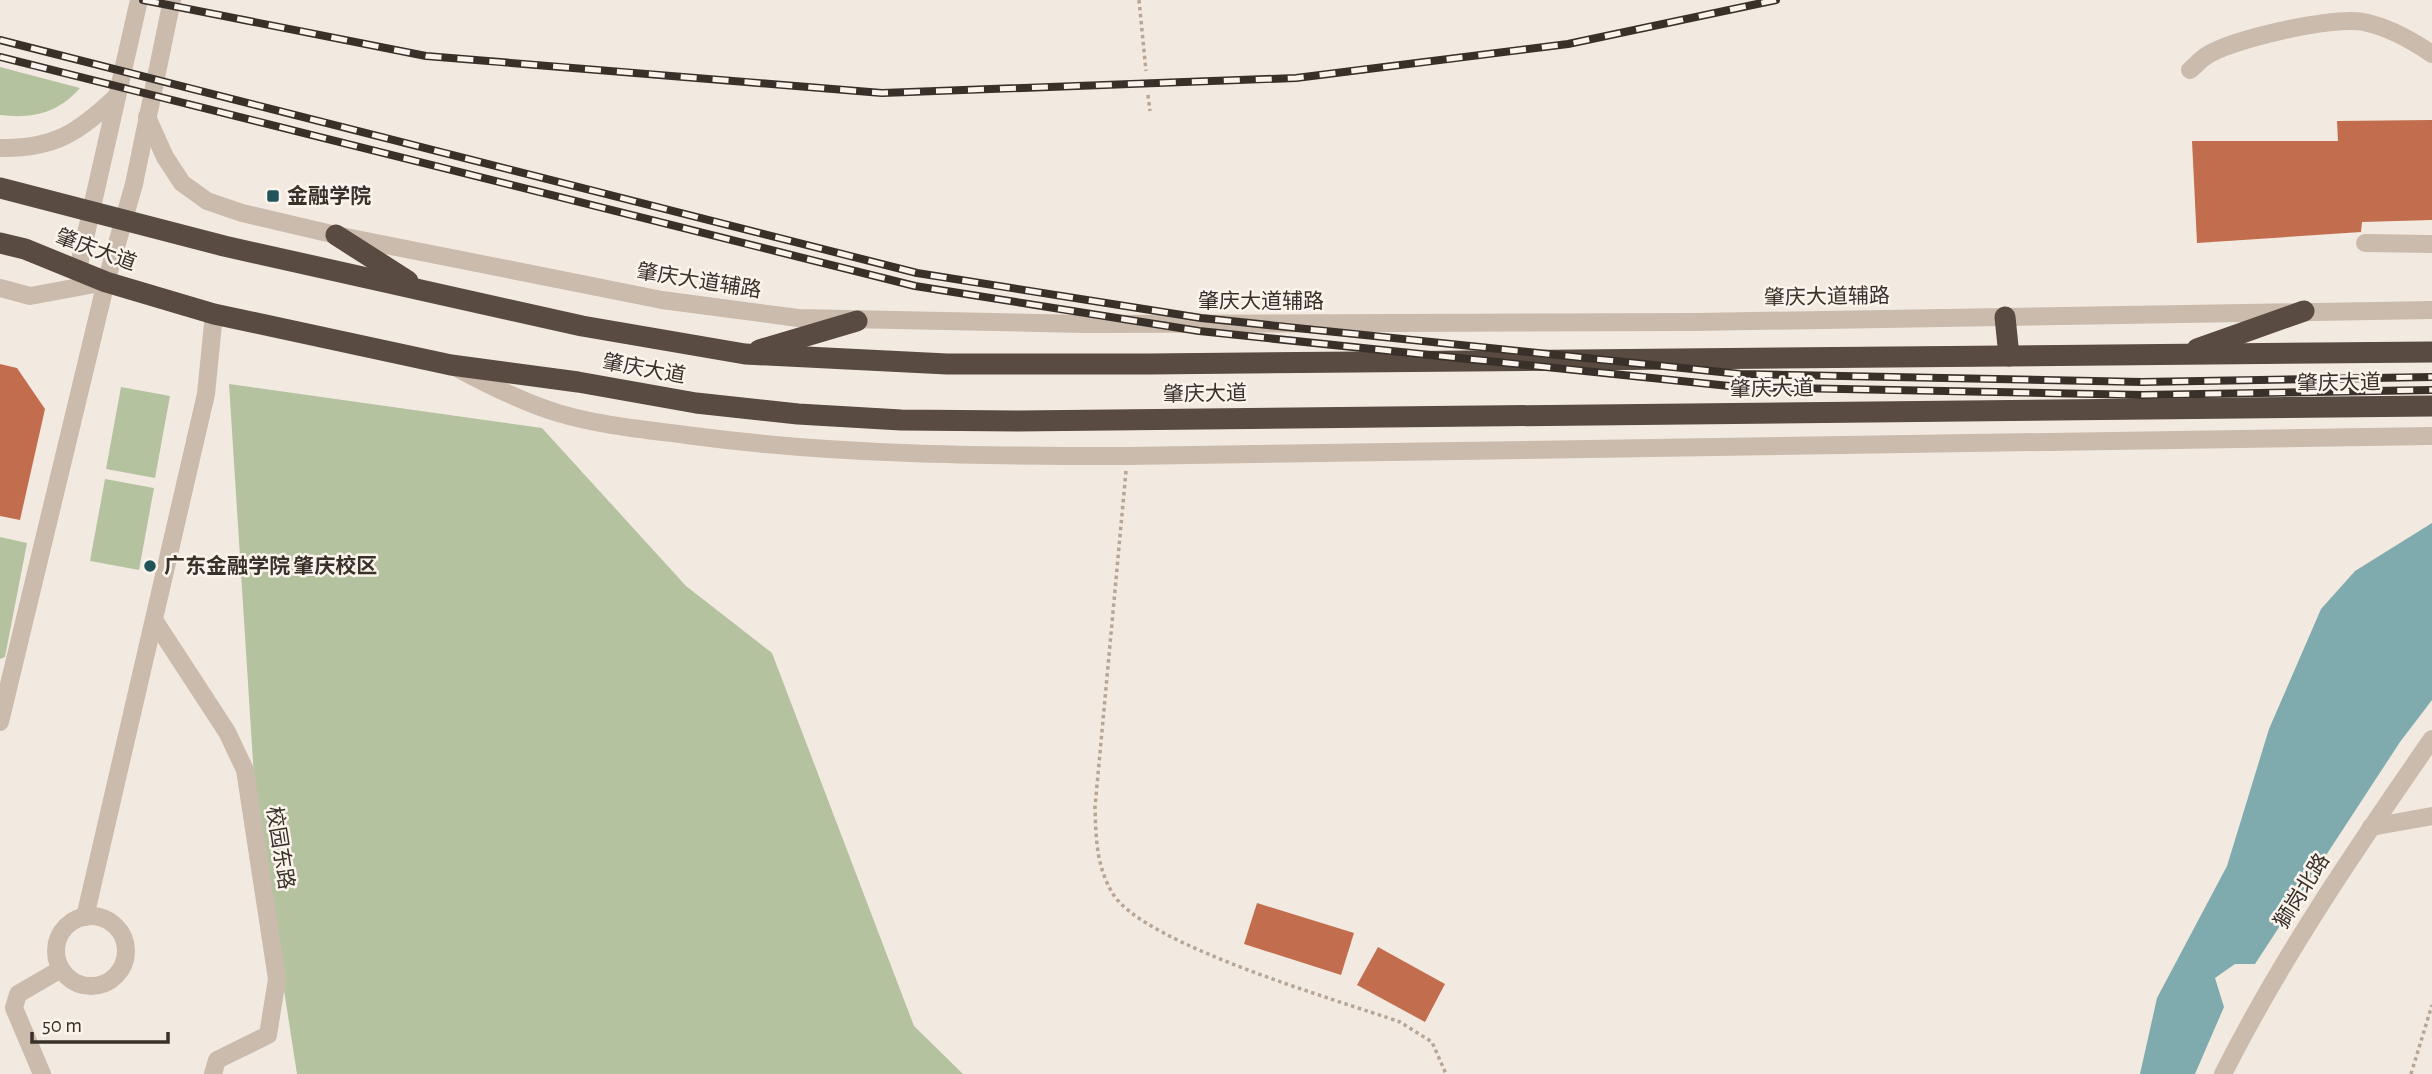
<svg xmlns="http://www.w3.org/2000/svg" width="2432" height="1074" font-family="'Alegreya Sans','Noto Sans SC',sans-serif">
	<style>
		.green { fill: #b5c2a0 }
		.water { fill: #7fabaf }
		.building { fill: #c26e4e }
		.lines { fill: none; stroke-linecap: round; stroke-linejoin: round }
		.path { stroke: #b7a596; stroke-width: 3.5; stroke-dasharray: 3.5 3.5; stroke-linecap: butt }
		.minor { stroke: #cbbbac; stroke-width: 18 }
		.highway { stroke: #594a42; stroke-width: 21 }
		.rail-casing { stroke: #39302a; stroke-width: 8 }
		.rail { stroke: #faf4ec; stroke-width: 5; stroke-dasharray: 16; stroke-linecap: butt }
		.poi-dot { fill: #21545a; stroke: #faf4ec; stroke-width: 2.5 }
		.labels { text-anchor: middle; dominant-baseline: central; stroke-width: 5; stroke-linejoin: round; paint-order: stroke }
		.poi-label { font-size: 21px; font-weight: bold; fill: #39302a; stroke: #faf4ec; text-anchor: start }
		.street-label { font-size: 21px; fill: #39302a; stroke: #faf4ec }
	</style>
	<rect width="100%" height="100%" fill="#f2eae0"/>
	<g class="green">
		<path d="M0,67L80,88C58,113 33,119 0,115Z"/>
		<polygon points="229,384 542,428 686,586 772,653 914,1026 963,1074 297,1074 256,809"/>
		<polygon points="121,387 170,396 155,478 106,469"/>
		<polygon points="105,479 154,488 139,570 90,561"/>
		<polygon points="0,537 27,543 5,657 0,659"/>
	</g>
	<polygon class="water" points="2432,523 2432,700 2400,742 2255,964 2235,964 2215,978 2224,1007 2195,1074 2140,1074 2157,998 2227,866 2269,729 2321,609 2355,571"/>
	<g class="building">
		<polygon points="2432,120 2432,220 2362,222 2361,232 2197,243 2192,141 2338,141 2337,121"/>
		<polygon points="0,364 17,368 45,409 20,520 0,516"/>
		<polygon points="1257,903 1354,933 1341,975 1244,944"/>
		<polygon points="1378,947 1445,984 1425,1022 1357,985"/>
	</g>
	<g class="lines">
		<g class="path">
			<polyline points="1139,0 1146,71"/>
			<polyline points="1148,95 1150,111"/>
			<path d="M1126,471L1095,807C1096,838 1096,866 1113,894C1145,945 1338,1000 1400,1022L1432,1042L1446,1074"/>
			<polyline points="2411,1074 2432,1005"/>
		</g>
		<g class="minor">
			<path d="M2190,70C2195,66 2200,60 2206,56C2232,39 2333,16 2364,22C2387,27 2413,41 2432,54"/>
			<polyline points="147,117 165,157 182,183 207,201 242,213 336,235 662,300 798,318 1084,324 1695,322 2432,310"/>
			<path d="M0,148C55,149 79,132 117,96"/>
			<polyline points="2365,243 2432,244"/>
			<polyline points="78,269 139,0"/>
			<polyline points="0,288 30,296 106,282"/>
			<path d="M457,368C490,386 523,402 558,413C601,426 650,430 694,436C838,455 982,456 1127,456L2432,436"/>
			<polyline points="154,620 227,732 245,770 277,979 268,1035 217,1060 213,1074"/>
			<polyline points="0,722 106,282 134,184 172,0"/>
			<polyline points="2371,827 2432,816"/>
			<circle cx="91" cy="951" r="35"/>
			<polyline points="85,917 206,394 214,314"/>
			<polyline points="42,1074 14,1008 18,994 61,969"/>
			<path d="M2223,1074C2282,957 2357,847 2432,739"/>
		</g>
		<g class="highway">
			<polyline points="0,188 224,246 582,326 745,354 947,364 1149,364 2432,352"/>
			<polyline points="336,235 408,281"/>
			<polyline points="0,243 25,249 106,282 214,314 451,365 578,382 696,403 798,414 901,420 1018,421 2432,406"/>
			<polyline points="2005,317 2009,356"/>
			<polyline points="2197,349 2304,311"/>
			<polyline points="759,350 857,321"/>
		</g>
		<defs>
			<g id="rail">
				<polyline points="143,0 426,56 882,93 1296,78 1568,44 1776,0"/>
				<polyline points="0,40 917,273 1201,318 1740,374 2142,382 2432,377"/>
				<polyline points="0,57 915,286 1199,331 1739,387 2143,395 2432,390"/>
			</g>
		</defs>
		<use href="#rail" class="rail-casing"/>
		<use href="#rail" class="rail"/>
	</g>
	<g class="poi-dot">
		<rect x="266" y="189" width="14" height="14" rx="3.5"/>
		<circle cx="150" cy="566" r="7"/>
	</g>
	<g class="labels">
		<g class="poi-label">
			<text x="287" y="196">金融学院</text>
			<text x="164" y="566">广东金融学院 肇庆校区</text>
		</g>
		<g class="street-label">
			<text transform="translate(96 250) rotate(20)">肇庆大道</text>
			<text transform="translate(699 281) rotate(9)">肇庆大道辅路</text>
			<text transform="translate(1827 297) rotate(-1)">肇庆大道辅路</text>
			<text x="1261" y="301">肇庆大道辅路</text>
			<text transform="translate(644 369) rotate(10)">肇庆大道</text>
			<text transform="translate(2339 383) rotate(-1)">肇庆大道</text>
			<text transform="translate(1772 389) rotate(-1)">肇庆大道</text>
			<text transform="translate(1205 394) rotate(-1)">肇庆大道</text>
			<text transform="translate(280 848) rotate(81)">校园东路</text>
			<text transform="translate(2302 891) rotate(-58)">獅岗北路</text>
		</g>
	</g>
	<path d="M32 1032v10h136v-10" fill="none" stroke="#39302a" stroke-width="3.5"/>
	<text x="42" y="1032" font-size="21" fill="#39302a" stroke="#faf4ec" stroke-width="5" paint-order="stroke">50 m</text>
</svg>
